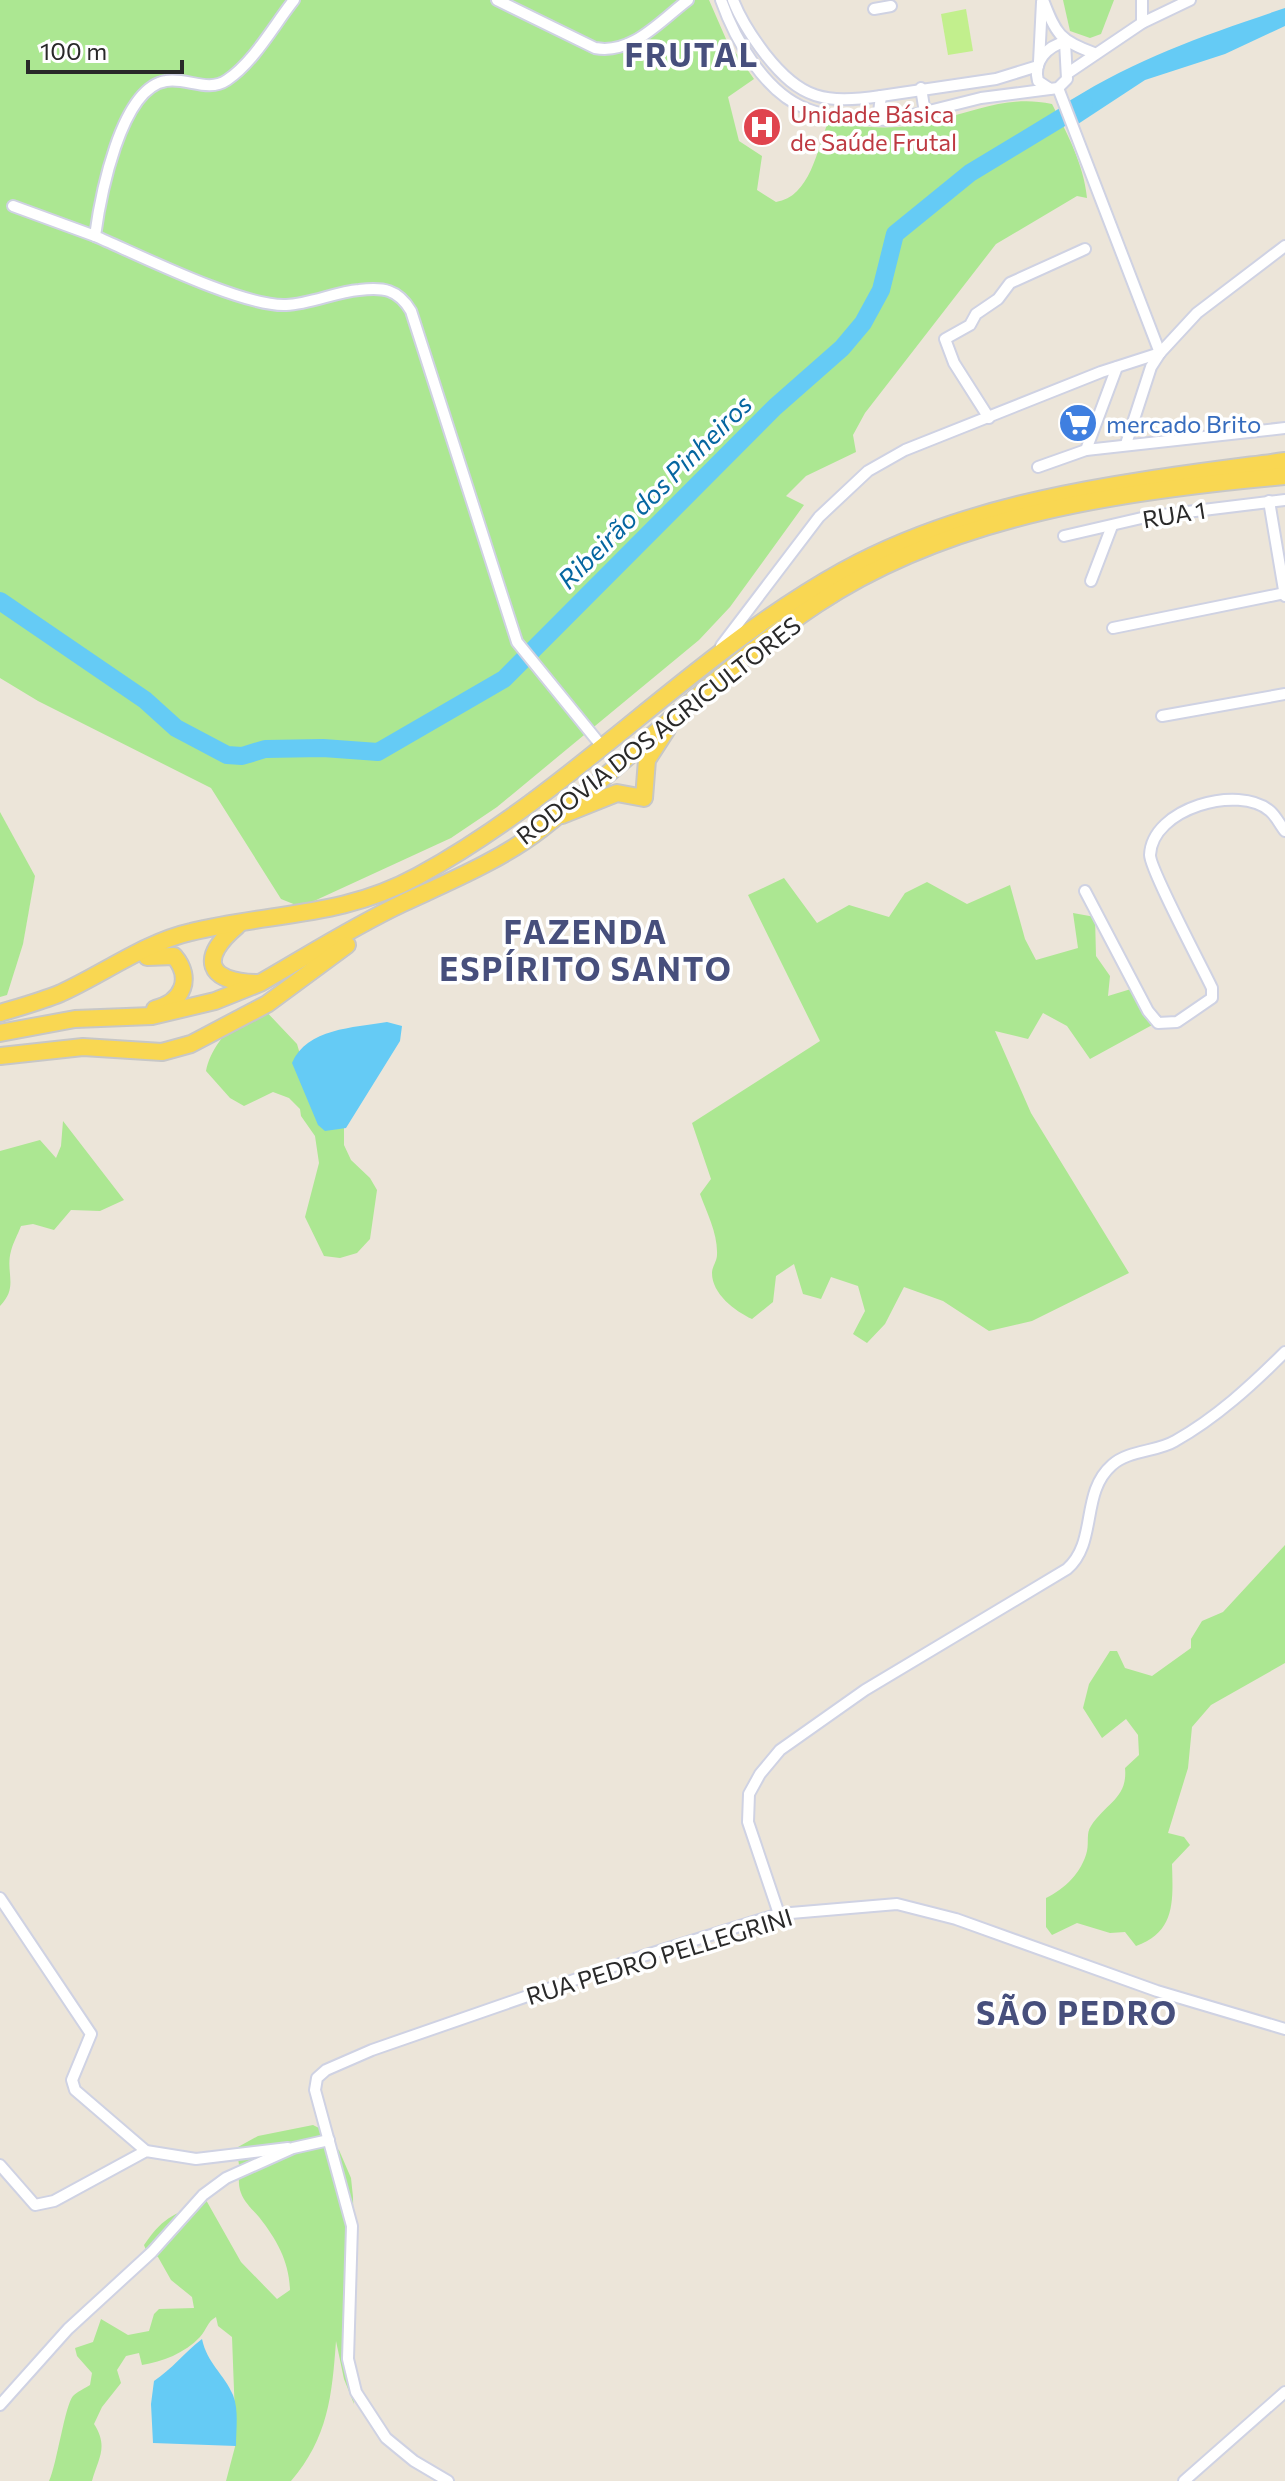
<svg xmlns="http://www.w3.org/2000/svg" width="1285" height="2481" font-family="Commissioner,sans-serif">
	<style>
		.green { fill: #ace792 }
		.pitch { fill: #c2ef8d }
		.water { fill: #65cbf5 }
		.lines { fill: none; stroke-linecap: round; stroke-linejoin: round }
		.river { stroke: #65cbf5; stroke-width: 18 }
		.street-casing { stroke: #cfd2e3; stroke-width: 14 }
		.primary-casing { stroke: #c7c7c7; stroke-width: 20 }
		.street { stroke: #fff; stroke-width: 10 }
		.primary { stroke: #f9d752; stroke-width: 16 }
		.labels { text-anchor: middle; dominant-baseline: central; stroke-width: 7; stroke-linejoin: round; paint-order: stroke }
		.health-label { font-size: 24px; fill: #be3a42; stroke: #fff; text-anchor: start }
		.shop-label { font-size: 24px; fill: #366cbe; stroke: #fff; text-anchor: start }
		.street-label { font-size: 24px; fill: #292929; stroke: #fff }
		.water-label { font-size: 26px; font-style: italic; fill: #0566a0; stroke: #fff }
		.district-label { font-size: 32px; font-weight: bold; letter-spacing: 2px; fill: #474f7c; stroke: #fff }
	</style>
	<rect width="100%" height="100%" fill="#ece5d9"/>
	<g class="green">
		<path d="M0,0H709L726,39L754,79L728,97L739,141L762,156L757,190L776,202C810,197 817,150 828,122C866,128 900,131 938,120C978,110 1010,95 1052,104C1067,133 1084,165 1087,198L1077,196L996,244L865,413L853,435L856,452L806,476L786,496L804,505L730,607L699,640L497,807L451,838L301,907L281,899L211,788L38,701L0,678Z"/>
		<polygon points="1063,0 1114,0 1101,34 1090,38 1070,31"/>
		<polygon points="0,812 35,876 23,944 7,995 0,997"/>
		<path d="M784,878L817,923L849,905L889,917L905,893L927,882L967,904L1010,885L1025,939L1036,960L1078,948L1073,913L1095,917L1096,956L1110,976L1108,996L1131,989L1154,1024L1090,1059L1067,1026L1043,1013L1028,1039L995,1031L1031,1113L1129,1273L1032,1321L989,1331L943,1301L904,1287L885,1324L867,1343L853,1334L865,1311L858,1286L831,1277L821,1299L803,1294L794,1264L776,1276L773,1302L752,1319C735,1311 712,1294 712,1273C712,1267 717,1261 717,1255C718,1234 707,1213 700,1194L711,1179L692,1123L820,1041L748,895Z"/>
		<path d="M261,1006L297,1044L307,1078L344,1128V1145L351,1160L370,1178L377,1190L370,1239L357,1253L340,1258L324,1256L305,1217L319,1163L315,1136L301,1116L300,1109L289,1098L273,1092L244,1106L230,1098L206,1071C211,1044 237,1018 261,1006Z"/>
		<path d="M63,1121L124,1200L100,1211L71,1210L54,1230L33,1224L21,1226C18,1234 13,1243 11,1251C5,1273 19,1287 0,1306V1151L40,1140L56,1158L61,1146Z"/>
		<path d="M1285,1545V1663L1211,1705L1192,1727L1188,1768L1168,1833L1184,1837L1190,1845L1172,1864C1173,1900 1176,1932 1136,1946L1125,1932L1110,1933L1077,1923L1052,1935L1046,1927V1898C1065,1889 1082,1872 1087,1851C1089,1842 1086,1833 1091,1826C1106,1803 1128,1798 1125,1768L1139,1755L1138,1735L1126,1719L1102,1738L1083,1708L1089,1684L1110,1651H1117L1125,1668L1152,1676L1191,1648V1639L1202,1621L1223,1612Z"/>
		<path d="M313,2125L323,2130L322,2142L339,2150L351,2178L353,2197L354,2253L346,2334L354,2404L344,2379L336,2341C332,2396 328,2438 291,2481H226L236,2443L232,2337L218,2326L216,2317C207,2322 207,2329 200,2337C185,2353 162,2362 142,2365L139,2353L126,2356L117,2370L121,2383L102,2407L94,2424C109,2447 98,2459 92,2481H49C57,2463 65,2405 73,2396C77,2392 85,2388 90,2385L92,2373L77,2356L75,2348L93,2342L101,2319L128,2335L149,2331L154,2314L159,2309L194,2308L192,2297L171,2280L158,2257L146,2250L144,2245C166,2213 175,2216 206,2200L241,2262L277,2299L290,2290C289,2261 277,2240 259,2217C253,2210 244,2202 241,2193C236,2180 242,2169 237,2156L229,2152L258,2136Z"/>
	</g>
	<polygon class="pitch" points="966,9 973,51 948,55 941,14"/>
	<g class="water">
		<path d="M1285,8V26L1225,54L1145,80L1078,124L1069,101C1142,56 1205,35 1285,8Z"/>
		<path d="M387,1022L402,1026L400,1041L346,1128L325,1131L318,1125L292,1063C307,1028 353,1028 387,1022Z"/>
		<path d="M202,2339C207,2363 224,2374 233,2395C239,2410 236,2430 236,2446L153,2443L151,2404L154,2381C172,2369 184,2353 202,2339Z"/>
	</g>
	<g class="lines">
		<polyline class="river" points="0,601 145,700 176,728 227,755 242,756 265,749 323,748 378,752 504,679 775,407 842,348 863,323 881,290 895,234 970,173 1084,104"/>
		<defs>
			<g id="street">
				<path d="M294,0C274,25 254,62 227,80C208,93 186,77 166,81C120,88 100,199 95,236C139,255 243,307 286,305C311,304 335,292 359,290C383,287 398,289 411,311L517,642L604,749"/>
				<path d="M497,0L595,48C632,55 660,21 688,0"/>
				<path d="M721,0C735,40 765,93 807,109C833,119 860,118 887,120"/>
				<path d="M733,0C741,21 752,37 765,54C801,100 825,104 881,96"/>
				<path d="M1043,0C1056,34 1060,41 1094,53"/>
				<polyline points="1142,0 1142,23"/>
				<polyline points="874,9 891,6"/>
				<path d="M1065,42L1067,79L1058,88L1050,89L1038,81C1033,62 1047,46 1065,42Z"/>
				<polyline points="1039,62 1042,2"/>
				<polyline points="1038,66 996,79 881,96 879,112 887,120 893,120 981,98 1050,89"/>
				<polyline points="1068,73 1142,23 1190,0"/>
				<polyline points="921,88 925,113"/>
				<polyline points="1058,88 1160,353"/>
				<polyline points="13,206 95,236"/>
				<polyline points="989,418 954,363 945,339 970,325 976,314 998,299 1010,283 1085,249"/>
				<polyline points="1126,444 1151,367 1160,353"/>
				<polyline points="1086,450 1117,367"/>
				<polyline points="1038,467 1086,450 1285,428"/>
				<polyline points="1269,501 1285,596"/>
				<polyline points="1064,536 1146,517 1285,500"/>
				<polyline points="1091,581 1112,526"/>
				<polyline points="1113,628 1285,593"/>
				<polyline points="721,646 819,517 868,471 905,450 1101,372 1160,353 1197,313 1285,246"/>
				<polyline points="1162,716 1285,694"/>
				<path d="M1085,891L1148,1011L1158,1023L1177,1022L1212,998V988C1202,967 1150,869 1150,855C1152,808 1239,784 1270,811C1276,816 1280,825 1285,831"/>
				<polyline points="0,1898 91,2034 72,2080 75,2090 146,2151"/>
				<path d="M779,1914L748,1822L749,1794L760,1774L780,1750L865,1690L1067,1569C1098,1542 1080,1493 1112,1465C1128,1450 1157,1452 1175,1441C1216,1418 1252,1385 1285,1352"/>
				<polyline points="0,2165 35,2205 54,2201 146,2151 196,2159 288,2148"/>
				<polyline points="0,2405 68,2329 152,2252 203,2195 226,2178 293,2148 329,2140"/>
				<polyline points="448,2481 414,2461 386,2438 356,2392 348,2359 352,2226 315,2090 317,2078 326,2070 372,2050 643,1956 779,1914 897,1904 956,1919 1157,1991 1285,2029"/>
				<polyline points="1184,2481 1285,2392"/>
			</g>
			<g id="primary">
				<polyline points="562,815 617,793 644,798 647,760 667,729"/>
				<path d="M237,926C199,958 206,982 257,983"/>
				<path d="M147,957L174,956C193,978 183,1002 155,1009"/>
				<path d="M0,1013C20,1007 42,1001 61,993C103,974 146,942 191,932C272,912 341,918 418,876C574,791 690,656 843,571C977,497 1135,481 1285,461"/>
				<path d="M0,1033L75,1019L152,1016L215,1001L260,983C307,956 354,926 403,903C448,882 501,860 541,829C634,757 719,669 817,604C952,514 1127,490 1285,476"/>
				<polyline points="0,1056 83,1047 162,1052 191,1044 267,1004 347,945"/>
			</g>
		</defs>
		<use href="#street" class="street-casing"/>
		<use href="#primary" class="primary-casing"/>
		<use href="#street" class="street"/>
		<use href="#primary" class="primary"/>
	</g>
	<defs>
		<symbol id="hospital-disc" viewBox="-11 -11 22 22"><circle r="9.5" fill="#e0444e" stroke="#fff"/><path d="M-5-5h3v3.5h4V-5h3V5h-3V1.5h-4V5h-3Z" fill="#fff"/></symbol>
		<symbol id="supermarket-disc" viewBox="-11 -11 22 22"><circle r="9.5" fill="#3f7fe0" stroke="#fff"/><path d="M-6-5.5h2.5l.6 2H6L4.5 2H-2.5L-4.4-4H-6ZM-1.5 3.2a1.3 1.3 0 1 0 .1 0ZM3 3.2a1.3 1.3 0 1 0 .1 0Z" fill="#fff"/></symbol>
	</defs>
	<g fill-rule="evenodd">
		<use href="#hospital-disc" x="740" y="105" width="44" height="44"/>
		<use href="#supermarket-disc" x="1056" y="401" width="44" height="44"/>
	</g>
	<g class="labels">
		<g class="health-label">
			<text x="790" y="113">Unidade Básica<tspan x="790" dy="28">de Saúde Frutal</tspan></text>
		</g>
		<g class="shop-label">
			<text x="1106" y="423">mercado Brito</text>
		</g>
		<g class="street-label">
			<text transform="translate(1174 514) rotate(-9)">RUA 1</text>
			<text transform="translate(658 730) rotate(-38)">RODOVIA DOS AGRICULTORES</text>
			<text transform="translate(659 1956) rotate(-17)">RUA PEDRO PELLEGRINI</text>
		</g>
		<g class="water-label">
			<text transform="translate(654 491) rotate(-45)">Ribeirão dos Pinheiros</text>
		</g>
		<g class="district-label">
			<text x="692" y="54">FRUTAL</text>
			<text x="586" y="931">FAZENDA<tspan x="586" dy="37">ESPÍRITO SANTO</tspan></text>
			<text x="1077" y="2012">SÃO PEDRO</text>
		</g>
	</g>
	<path d="M28 60v12h154v-12" fill="none" stroke="#292929" stroke-width="4"/>
	<text x="40" y="60" font-size="24" fill="#292929" stroke="#ffffff" stroke-width="6" paint-order="stroke">100 m</text>
</svg>
